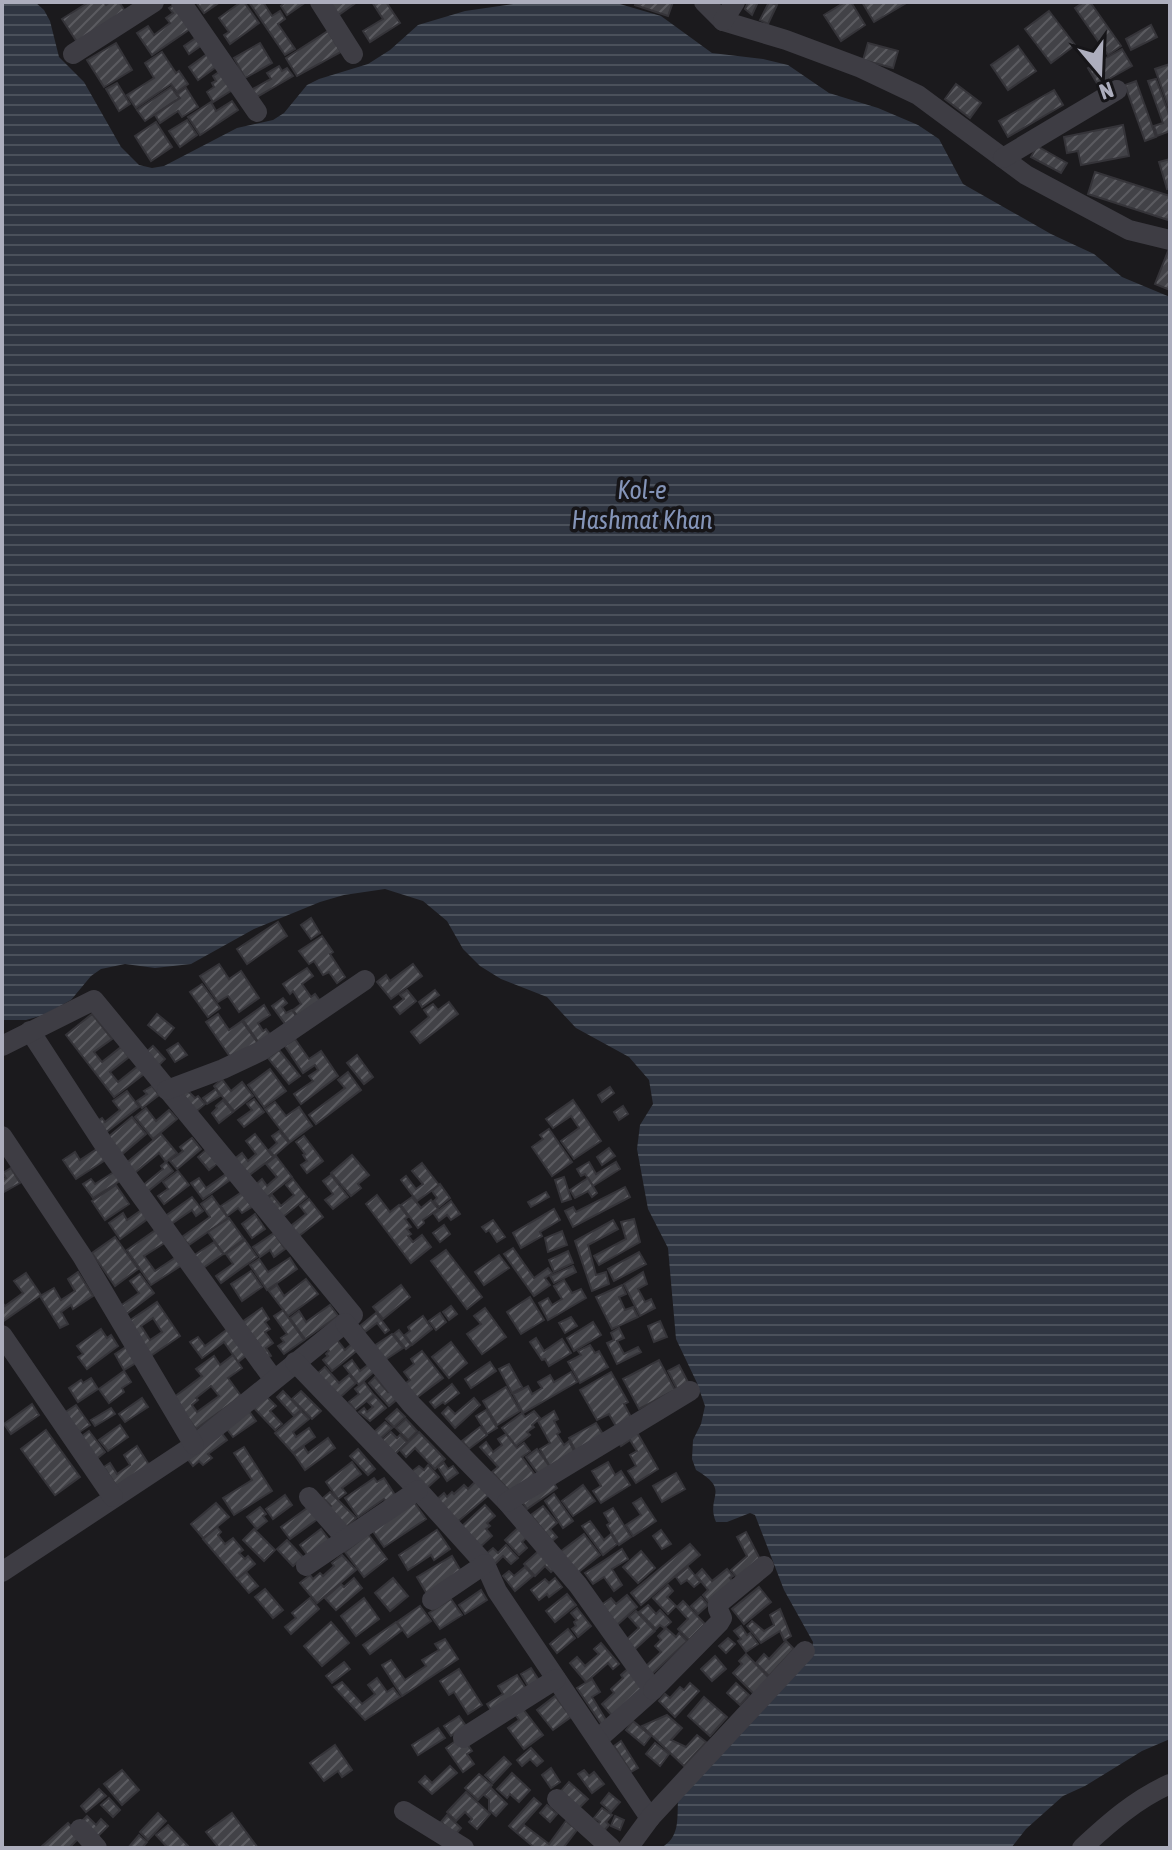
<svg xmlns="http://www.w3.org/2000/svg" width="1172" height="1850" font-family="'Asap Condensed',sans-serif">
	<style>
		.water { fill: url(#water-rules) }
		.building { fill: url(#building-hatch); stroke: #353439; stroke-width: 2; fill-rule: evenodd }
		.lines { fill: none; stroke-linecap: round; stroke-linejoin: round }
		.minor { stroke: #3e3d44; stroke-width: 20 }
		.labels { text-anchor: middle; dominant-baseline: central; stroke-width: 7; stroke-linejoin: round; paint-order: stroke }
		.water-label { font-size: 26px; font-style: italic; fill: #8494b8; stroke: #161518 }
	</style>
	<defs>
		<pattern id="water-rules" width="6" height="5" patternUnits="userSpaceOnUse" patternTransform="scale(2)"><rect width="6" height="5" fill="#303642"/><path d="M0 2.5h6" fill="none" stroke="#4b515b"/></pattern>
		<pattern id="building-hatch" width="6" height="6" patternUnits="userSpaceOnUse" patternTransform="scale(2)"><rect width="6" height="6" fill="#424247"/><path d="M-1 1l2-2M0 6l6-6M5 7l2-2" fill="none" stroke="#5b5b60"/></pattern>
	</defs>
	<rect width="100%" height="100%" fill="#1b1a1d"/>
	<path class="water" d="M2,2H35L44,10L50,21L59,57L84,82L121,147L139,165L152,168L164,166L237,128L273,120L284,113L307,85L319,79L368,64L390,50L418,25L465,11L527,2H613L661,16L712,53L763,59L788,65L829,93L878,108L918,125L939,139L963,184L1051,234L1094,254L1122,277L1170,297V1739L1142,1751L1085,1786L1063,1796L1026,1829L1011,1848H661C680,1837 677,1820 678,1800L811,1654L813,1642L784,1590L755,1515L750,1513L727,1522H716C705,1496 732,1491 696,1470L692,1459L693,1440L701,1424L705,1406L697,1383L676,1339L668,1248L648,1209L637,1149L640,1125L653,1104L649,1080L629,1057L576,1028L547,997L501,979L480,966L463,949L447,921L423,901L385,889L344,895L320,902L254,929L191,964L155,968L125,964L101,969L91,976L71,1000L44,1015L26,1020H2Z"/>
	<g class="building">
		<polygon points="89,2 104,2 106,5 110,2 119,2 127,14 79,45 62,19"/>
		<polygon points="196,2 220,2 204,13"/>
		<polygon points="241,2 244,2 259,23 230,44 224,35 229,32 219,18"/>
		<polygon points="249,2 263,2 272,16 280,11 285,19 278,24 295,49 285,55"/>
		<polygon points="286,2 306,2 287,15 281,6"/>
		<polygon points="322,2 357,2 333,19"/>
		<polygon points="372,2 386,2 400,23 370,42 363,31 383,19"/>
		<polygon points="636,2 673,2 668,16 635,5"/>
		<polygon points="748,2 758,2 752,15 745,9"/>
		<polygon points="769,2 777,5 768,24 760,20"/>
		<polygon points="845,2 851,2 865,25 841,41 824,15"/>
		<polygon points="862,2 908,2 874,22"/>
		<polygon points="1084,2 1090,2 1121,46 1108,55 1075,8"/>
		<polygon points="177,3 193,27 152,55 137,33 148,26 154,35 170,23 166,18 173,13 169,8"/>
		<polygon points="1049,11 1075,45 1051,63 1025,29"/>
		<polygon points="1151,25 1157,37 1131,50 1126,39"/>
		<polygon points="328,31 341,52 297,76 286,58"/>
		<polygon points="200,35 205,43 189,54 184,46"/>
		<polygon points="116,43 132,70 104,87 87,60"/>
		<polygon points="260,43 272,63 245,78 234,58"/>
		<polygon points="868,43 898,51 893,68 863,60"/>
		<polygon points="1018,46 1036,71 1008,90 991,65"/>
		<polygon points="1122,49 1132,66 1098,85 1088,68"/>
		<polygon points="162,52 176,73 179,71 188,84 177,92 171,84 136,108 127,95 154,78 145,63"/>
		<polygon points="210,52 219,65 198,80 189,67"/>
		<polygon points="1170,64 1170,111 1155,69"/>
		<polygon points="279,66 282,71 287,68 293,76 255,98 251,90 271,79 267,73"/>
		<polygon points="222,70 234,89 213,102 207,92 214,87 212,83 216,81 213,76"/>
		<polygon points="1156,79 1170,117 1170,131 1157,136 1154,126 1163,123 1148,81"/>
		<polygon points="1136,81 1156,137 1145,141 1125,85"/>
		<polygon points="117,83 130,104 119,111 106,89"/>
		<polygon points="956,84 981,103 970,118 945,99"/>
		<polygon points="171,87 179,98 145,121 137,110"/>
		<polygon points="186,88 198,107 182,117 178,111 160,123 155,115 180,98 177,94"/>
		<polygon points="1054,90 1063,105 1008,137 999,121"/>
		<polygon points="232,101 238,110 200,135 188,117 211,102 216,111"/>
		<polygon points="187,120 197,135 180,147 169,131"/>
		<polygon points="156,122 172,147 151,161 135,136"/>
		<polygon points="1123,125 1129,156 1081,165 1078,151 1067,153 1064,137"/>
		<polygon points="1037,146 1067,163 1061,173 1031,157"/>
		<polygon points="1170,159 1170,188 1167,189 1159,162"/>
		<polygon points="1095,172 1170,196 1170,215 1168,220 1088,194"/>
		<polygon points="1170,246 1170,290 1155,284"/>
		<polygon points="311,918 320,933 311,939 301,925"/>
		<polygon points="278,922 287,936 247,964 237,949"/>
		<polygon points="322,936 333,952 330,954 345,977 337,983 329,972 323,975 314,961 309,964 299,951"/>
		<polygon points="219,964 229,979 241,971 259,998 239,1012 228,996 218,1002 200,976"/>
		<polygon points="413,964 422,976 391,999 377,982 386,975 390,981"/>
		<polygon points="307,968 313,976 302,984 311,997 315,994 323,1005 301,1021 293,1010 301,1004 293,991 290,994 283,984"/>
		<polygon points="202,984 220,1008 208,1017 190,992"/>
		<polygon points="407,990 416,1001 400,1014 394,1007 404,999 400,995"/>
		<polygon points="435,990 439,995 422,1007 419,1002"/>
		<polygon points="283,998 287,1003 282,1007 286,1013 292,1010 299,1020 288,1028 272,1006"/>
		<polygon points="449,1002 458,1014 420,1043 411,1032 429,1017 424,1010 433,1004 438,1010"/>
		<polygon points="264,1005 270,1015 258,1023 263,1031 266,1029 273,1038 261,1046 243,1020"/>
		<polygon points="92,1014 112,1039 94,1052 102,1062 121,1047 129,1057 110,1072 118,1082 138,1066 144,1074 114,1097 66,1035"/>
		<polygon points="157,1014 174,1028 165,1039 148,1025"/>
		<polygon points="218,1014 229,1030 242,1021 260,1046 233,1061 206,1022"/>
		<polygon points="295,1039 309,1059 321,1051 338,1076 301,1104 294,1094 313,1081 309,1076 318,1070 315,1065 303,1073 285,1046"/>
		<polygon points="178,1043 187,1055 175,1062 167,1050"/>
		<polygon points="153,1046 165,1059 157,1067 145,1053"/>
		<polygon points="279,1050 300,1076 289,1084 268,1058"/>
		<polygon points="357,1055 373,1077 364,1084 347,1063"/>
		<polygon points="270,1069 286,1091 264,1107 248,1085"/>
		<polygon points="348,1072 361,1090 316,1124 309,1115 345,1088 338,1080"/>
		<polygon points="222,1079 231,1091 242,1082 253,1096 234,1111 214,1086"/>
		<polygon points="152,1086 159,1095 142,1108 137,1101 147,1094 144,1091"/>
		<polygon points="610,1087 614,1093 602,1102 598,1095"/>
		<polygon points="186,1089 195,1098 198,1096 205,1104 193,1114 177,1096"/>
		<polygon points="216,1089 220,1096 207,1104 203,1098"/>
		<polygon points="127,1091 139,1107 105,1133 97,1121 102,1118 105,1122 120,1110 113,1101"/>
		<polygon points="254,1099 264,1112 244,1127 238,1120 252,1110 247,1104"/>
		<polygon points="223,1100 233,1112 219,1123 212,1113 217,1108 216,1106"/>
		<polygon points="573,1100 601,1141 574,1159 561,1141 579,1128 571,1116 553,1128 546,1119"/>
		<polygon points="275,1102 286,1116 299,1107 312,1126 290,1142 265,1109"/>
		<polygon points="623,1106 628,1114 619,1120 614,1112"/>
		<polygon points="146,1108 156,1121 169,1110 177,1119 153,1139 135,1117"/>
		<polygon points="132,1117 146,1134 120,1156 106,1139"/>
		<polygon points="549,1129 572,1162 552,1176 532,1147 543,1139 540,1135"/>
		<polygon points="279,1131 289,1143 274,1156 269,1150 277,1143 272,1136"/>
		<polygon points="161,1134 177,1153 166,1162 159,1153 132,1175 124,1165"/>
		<polygon points="255,1134 273,1157 247,1177 233,1160 242,1153 248,1161 256,1154 246,1141"/>
		<polygon points="304,1136 323,1161 307,1173 301,1165 307,1161 303,1155 305,1154 296,1142"/>
		<polygon points="192,1138 201,1149 177,1169 170,1161 183,1151 180,1147"/>
		<polygon points="100,1147 107,1159 76,1179 63,1160 75,1152 80,1160"/>
		<polygon points="609,1148 615,1156 602,1165 597,1157"/>
		<polygon points="206,1150 218,1163 209,1170 198,1157"/>
		<polygon points="352,1155 369,1175 358,1184 361,1188 351,1196 331,1173"/>
		<polygon points="276,1156 292,1177 263,1200 253,1187 262,1179 267,1186 277,1177 266,1164"/>
		<polygon points="166,1162 173,1171 146,1193 141,1187 163,1169 161,1166"/>
		<polygon points="589,1162 596,1174 616,1162 620,1169 593,1186 585,1174 581,1176 577,1169"/>
		<polygon points="422,1163 439,1185 417,1201 401,1180 406,1176 416,1189 423,1184 412,1171"/>
		<polygon points="11,1168 20,1183 2,1193 2,1180 6,1178 3,1173"/>
		<polygon points="117,1170 123,1179 93,1198 83,1184 91,1179 95,1184"/>
		<polygon points="178,1171 189,1185 164,1204 158,1196 168,1189 163,1182"/>
		<polygon points="226,1174 230,1180 203,1199 191,1183 199,1178 206,1188"/>
		<polygon points="331,1175 348,1197 333,1209 325,1200 333,1194 323,1181"/>
		<polygon points="564,1177 571,1199 562,1202 555,1180"/>
		<polygon points="588,1178 597,1193 592,1197 588,1191 575,1198 570,1190"/>
		<polygon points="293,1179 307,1197 279,1220 264,1201 272,1195 281,1206 294,1195 286,1185"/>
		<polygon points="440,1184 450,1198 439,1207 434,1201 437,1198 432,1191"/>
		<polygon points="116,1185 129,1204 105,1220 92,1201"/>
		<polygon points="625,1187 630,1197 573,1227 565,1211 573,1207 576,1212"/>
		<polygon points="242,1192 252,1207 242,1213 238,1208 227,1216 221,1206"/>
		<polygon points="546,1192 549,1197 531,1207 528,1202"/>
		<polygon points="377,1195 390,1212 399,1205 408,1217 405,1219 411,1227 407,1229 411,1234 408,1236 413,1242 422,1235 431,1247 411,1263 366,1204"/>
		<polygon points="212,1196 228,1218 189,1245 182,1237 210,1217 201,1204"/>
		<polygon points="192,1197 203,1211 196,1216 192,1210 170,1225 164,1217"/>
		<polygon points="412,1197 421,1208 431,1200 438,1209 423,1220 424,1223 418,1228 401,1205"/>
		<polygon points="309,1199 323,1217 295,1239 287,1229 306,1214 300,1206"/>
		<polygon points="451,1201 460,1214 451,1220 447,1215 439,1221 434,1214"/>
		<polygon points="143,1209 149,1218 120,1239 109,1223 123,1213 127,1220"/>
		<polygon points="554,1209 560,1220 540,1232 542,1236 521,1248 513,1233"/>
		<polygon points="255,1214 265,1229 252,1238 242,1224"/>
		<polygon points="229,1218 244,1239 224,1254 208,1232"/>
		<polygon points="634,1219 640,1242 599,1265 594,1256 626,1239 621,1222"/>
		<polygon points="493,1220 505,1237 497,1242 489,1230 486,1232 482,1227"/>
		<polygon points="613,1220 618,1229 588,1245 596,1275 606,1272 609,1284 592,1291 575,1241"/>
		<polygon points="444,1225 450,1234 440,1242 433,1233"/>
		<polygon points="157,1229 166,1242 144,1256 155,1271 176,1257 182,1265 151,1285 127,1250"/>
		<polygon points="562,1231 567,1245 548,1252 545,1238"/>
		<polygon points="274,1233 285,1249 274,1257 270,1250 260,1257 253,1247"/>
		<polygon points="115,1237 138,1269 115,1286 92,1253"/>
		<polygon points="245,1240 257,1257 221,1283 216,1276 233,1264 226,1254"/>
		<polygon points="214,1242 223,1254 199,1271 190,1258"/>
		<polygon points="513,1248 534,1278 548,1268 552,1273 545,1278 550,1285 534,1296 504,1254"/>
		<polygon points="446,1250 482,1297 467,1309 431,1261"/>
		<polygon points="568,1251 573,1263 554,1272 549,1260"/>
		<polygon points="639,1252 646,1264 614,1281 608,1269"/>
		<polygon points="499,1255 509,1268 484,1285 475,1272"/>
		<polygon points="290,1258 297,1269 267,1290 250,1265 259,1259 268,1272"/>
		<polygon points="573,1266 576,1272 554,1283 550,1276"/>
		<polygon points="251,1271 262,1287 242,1301 231,1284"/>
		<polygon points="78,1272 93,1296 73,1309 71,1305 61,1312 68,1324 60,1328 40,1296 54,1288 61,1300 75,1291 68,1279"/>
		<polygon points="643,1272 647,1284 638,1289 645,1302 651,1299 655,1308 640,1316 624,1284"/>
		<polygon points="26,1273 41,1295 2,1322 2,1302 5,1306 23,1293 14,1281"/>
		<polygon points="140,1274 154,1293 125,1315 119,1307 139,1293 130,1281"/>
		<polygon points="306,1279 318,1294 288,1316 269,1291 277,1285 284,1296"/>
		<polygon points="564,1280 572,1293 581,1289 586,1298 548,1320 539,1303 548,1298 552,1305 562,1299 554,1286"/>
		<polygon points="401,1285 410,1297 383,1319 373,1307"/>
		<polygon points="622,1285 626,1294 619,1297 625,1310 633,1307 638,1317 612,1329 596,1297"/>
		<polygon points="530,1297 544,1320 521,1334 507,1312"/>
		<path d="M157,1302L180,1336L149,1357L126,1323ZM153,1318L162,1332L150,1340L141,1326Z"/>
		<polygon points="330,1305 338,1316 305,1339 290,1318 299,1311 306,1322"/>
		<polygon points="451,1306 457,1314 449,1320 443,1312"/>
		<polygon points="262,1308 269,1319 265,1322 270,1329 265,1332 273,1343 266,1348 271,1356 264,1360 239,1324"/>
		<polygon points="485,1308 506,1337 482,1354 467,1334 481,1324 474,1316"/>
		<polygon points="283,1310 304,1340 284,1354 278,1346 284,1342 281,1338 287,1334 274,1316"/>
		<polygon points="376,1313 389,1330 385,1333 377,1323 365,1332 360,1326"/>
		<polygon points="440,1313 446,1322 436,1330 429,1321"/>
		<polygon points="423,1316 432,1329 412,1345 405,1335 410,1331 408,1327"/>
		<polygon points="571,1317 577,1326 565,1333 559,1323"/>
		<polygon points="660,1321 667,1337 654,1342 648,1326"/>
		<polygon points="593,1322 601,1335 574,1351 567,1338"/>
		<polygon points="229,1328 248,1354 238,1362 224,1342 202,1358 190,1342 198,1337 205,1346"/>
		<polygon points="619,1328 624,1338 617,1341 624,1354 638,1347 641,1352 617,1364 607,1343 614,1340 611,1333"/>
		<polygon points="101,1329 107,1338 111,1335 118,1346 87,1369 78,1357 83,1354 77,1346"/>
		<polygon points="399,1330 411,1345 406,1349 394,1334"/>
		<polygon points="392,1334 403,1348 385,1360 374,1346"/>
		<polygon points="334,1336 345,1350 355,1341 360,1348 332,1371 323,1360 328,1356 326,1354 329,1351 324,1345"/>
		<polygon points="536,1338 544,1351 562,1339 571,1353 549,1366 545,1359 542,1360 530,1342"/>
		<polygon points="451,1342 467,1363 449,1378 432,1357"/>
		<polygon points="590,1345 595,1353 599,1351 608,1367 580,1383 568,1362 581,1355 578,1351"/>
		<polygon points="126,1347 136,1363 124,1370 115,1354"/>
		<polygon points="422,1351 443,1378 412,1401 401,1387 410,1380 404,1372 414,1364 411,1359"/>
		<path d="M233,1355L242,1368L228,1378L241,1396L196,1429L173,1398L202,1376L196,1369L214,1356L220,1365ZM211,1386L219,1396L197,1412L192,1405L198,1400L196,1398Z"/>
		<polygon points="352,1360 360,1371 369,1364 375,1371 359,1385 344,1366"/>
		<polygon points="659,1360 675,1390 639,1409 623,1379"/>
		<polygon points="490,1362 496,1371 471,1388 465,1379"/>
		<polygon points="509,1364 522,1387 512,1393 499,1369"/>
		<polygon points="679,1365 690,1386 678,1391 668,1371"/>
		<polygon points="325,1367 339,1383 349,1375 356,1383 338,1399 316,1375"/>
		<polygon points="124,1371 131,1382 122,1388 124,1392 109,1403 99,1389"/>
		<polygon points="571,1372 577,1382 523,1413 513,1394 528,1386 532,1394 542,1388 538,1382 550,1375 554,1382"/>
		<polygon points="611,1372 628,1402 624,1404 632,1419 617,1428 609,1414 597,1420 580,1390"/>
		<polygon points="375,1377 388,1392 393,1388 400,1397 389,1406 369,1383"/>
		<polygon points="91,1378 98,1389 78,1402 69,1388 81,1380 83,1383"/>
		<polygon points="364,1382 374,1395 355,1410 349,1402 359,1394 355,1389"/>
		<polygon points="452,1384 459,1393 445,1404 443,1402 435,1408 430,1402"/>
		<polygon points="506,1387 520,1411 497,1425 483,1401"/>
		<polygon points="283,1391 301,1410 294,1416 277,1397"/>
		<polygon points="301,1391 321,1411 312,1419 292,1399"/>
		<polygon points="266,1396 276,1406 270,1411 282,1424 275,1430 254,1408"/>
		<polygon points="375,1396 386,1408 370,1421 359,1412 364,1408 367,1412 373,1407 368,1402"/>
		<polygon points="142,1398 148,1407 125,1422 119,1414"/>
		<polygon points="474,1398 480,1405 455,1428 442,1413 448,1407 455,1414"/>
		<polygon points="32,1404 39,1415 11,1434 4,1424"/>
		<polygon points="76,1405 90,1425 75,1435 61,1415"/>
		<polygon points="111,1408 115,1414 95,1426 91,1420"/>
		<polygon points="397,1409 405,1417 394,1427 386,1419"/>
		<polygon points="486,1410 497,1428 487,1434 476,1416"/>
		<polygon points="249,1411 256,1421 233,1437 226,1428"/>
		<polygon points="301,1411 309,1419 293,1432 296,1437 309,1428 315,1437 293,1453 275,1433"/>
		<polygon points="534,1411 540,1418 532,1425 534,1427 527,1432 530,1435 516,1446 502,1428 522,1413 525,1417"/>
		<polygon points="554,1411 558,1419 554,1421 560,1432 557,1434 564,1445 569,1441 575,1453 550,1467 540,1449 550,1443 538,1421"/>
		<polygon points="406,1419 417,1431 408,1440 396,1428"/>
		<polygon points="385,1422 392,1428 380,1439 374,1432"/>
		<polygon points="596,1423 604,1436 576,1452 569,1438"/>
		<polygon points="120,1425 128,1437 108,1451 99,1440"/>
		<polygon points="480,1427 487,1435 469,1449 462,1441"/>
		<polygon points="635,1429 658,1469 636,1483 628,1471 636,1466 630,1455 637,1451 630,1440 621,1446 617,1439"/>
		<polygon points="46,1430 80,1477 55,1495 21,1449"/>
		<polygon points="89,1431 105,1452 94,1461 78,1439"/>
		<polygon points="221,1432 227,1440 208,1454 212,1458 203,1465 199,1461 193,1466 186,1457"/>
		<polygon points="391,1432 397,1438 400,1435 407,1442 395,1454 382,1440"/>
		<polygon points="419,1432 445,1459 435,1469 415,1448 406,1457 400,1450"/>
		<polygon points="506,1434 517,1448 524,1443 530,1451 522,1457 536,1476 512,1494 492,1472 498,1467 480,1447 486,1442 493,1452 502,1445 498,1439"/>
		<polygon points="328,1438 335,1448 305,1470 294,1454 304,1447 308,1453"/>
		<polygon points="137,1446 151,1468 119,1490 104,1467 110,1463 117,1474 130,1465 124,1455"/>
		<polygon points="244,1447 272,1491 234,1515 223,1498 252,1480 234,1453"/>
		<polygon points="358,1449 375,1469 368,1475 350,1456"/>
		<polygon points="537,1449 550,1467 539,1475 526,1457"/>
		<polygon points="352,1462 361,1474 342,1488 346,1493 338,1499 326,1482"/>
		<polygon points="608,1462 615,1475 621,1471 630,1485 601,1503 593,1491 601,1486 592,1471"/>
		<polygon points="444,1463 448,1469 453,1466 458,1473 447,1481 438,1467"/>
		<polygon points="428,1465 439,1477 427,1488 410,1473 419,1466 424,1470"/>
		<polygon points="676,1473 685,1489 662,1502 653,1486"/>
		<polygon points="374,1478 377,1482 384,1478 395,1495 386,1501 384,1499 358,1517 345,1498"/>
		<polygon points="551,1479 557,1488 527,1509 521,1500"/>
		<polygon points="477,1480 490,1494 456,1523 436,1500 444,1493 447,1497 452,1492 454,1494 464,1485 468,1489"/>
		<polygon points="583,1485 595,1501 573,1516 562,1501"/>
		<polygon points="330,1492 356,1518 343,1530 325,1512 331,1506 323,1498"/>
		<polygon points="554,1494 573,1521 563,1528 545,1501"/>
		<polygon points="285,1495 292,1505 273,1519 266,1509"/>
		<polygon points="641,1498 656,1521 633,1536 626,1525 641,1515 633,1503"/>
		<polygon points="414,1502 426,1519 384,1547 372,1530"/>
		<polygon points="216,1503 229,1517 203,1538 191,1524"/>
		<polygon points="485,1505 495,1516 487,1523 490,1526 486,1529 492,1536 479,1548 460,1528"/>
		<polygon points="310,1506 319,1518 290,1539 281,1527"/>
		<polygon points="543,1506 557,1523 550,1529 557,1537 552,1541 531,1515"/>
		<polygon points="260,1507 266,1514 263,1516 267,1521 257,1529 247,1517"/>
		<polygon points="613,1508 631,1537 619,1545 607,1525 610,1523 604,1513"/>
		<polygon points="590,1521 604,1540 611,1534 617,1544 603,1555 582,1526"/>
		<polygon points="522,1524 531,1533 522,1542 527,1548 519,1555 505,1540"/>
		<polygon points="217,1527 221,1532 218,1535 225,1544 233,1538 243,1550 239,1553 245,1559 248,1556 255,1564 237,1579 203,1539"/>
		<polygon points="254,1529 275,1550 264,1561 243,1540"/>
		<polygon points="321,1529 330,1541 309,1557 300,1545"/>
		<polygon points="437,1530 450,1549 434,1560 431,1555 408,1570 399,1555"/>
		<polygon points="661,1530 671,1544 662,1549 653,1536"/>
		<polygon points="746,1532 761,1561 739,1580 731,1570 747,1556 737,1537"/>
		<polygon points="368,1534 387,1559 364,1577 345,1552"/>
		<polygon points="584,1534 600,1555 576,1574 560,1552"/>
		<polygon points="287,1540 303,1557 293,1566 277,1549"/>
		<polygon points="690,1544 700,1555 641,1605 631,1593"/>
		<polygon points="506,1545 518,1558 511,1564 503,1556 495,1564 486,1554 493,1548 498,1553"/>
		<polygon points="542,1548 558,1565 551,1572 545,1566 535,1576 524,1564"/>
		<polygon points="622,1549 628,1559 612,1569 622,1585 614,1591 604,1577 593,1584 585,1573"/>
		<polygon points="641,1551 655,1568 638,1583 623,1567"/>
		<polygon points="342,1555 356,1570 317,1603 300,1583 310,1575 313,1579 320,1573 323,1576 334,1566 332,1563"/>
		<polygon points="452,1556 462,1573 427,1594 417,1577"/>
		<polygon points="525,1567 533,1576 515,1591 503,1576 509,1571 514,1576"/>
		<polygon points="688,1567 700,1582 694,1587 687,1580 681,1584 676,1577"/>
		<polygon points="702,1569 712,1581 727,1569 733,1576 730,1578 735,1584 710,1604 703,1595 708,1590 696,1575"/>
		<polygon points="246,1572 258,1586 249,1593 237,1579"/>
		<polygon points="354,1578 362,1588 336,1610 325,1598 341,1584 344,1587"/>
		<polygon points="393,1578 408,1596 390,1611 375,1593"/>
		<polygon points="555,1578 562,1587 549,1597 547,1594 539,1600 531,1590 545,1579 549,1583"/>
		<polygon points="668,1585 673,1591 667,1597 676,1606 668,1614 653,1598"/>
		<polygon points="759,1587 771,1602 744,1624 732,1609"/>
		<polygon points="265,1589 283,1610 273,1618 255,1597"/>
		<polygon points="481,1590 487,1600 465,1614 459,1605"/>
		<polygon points="567,1594 576,1605 555,1622 546,1611"/>
		<polygon points="627,1595 637,1607 616,1626 600,1606 611,1598 616,1604"/>
		<polygon points="701,1597 708,1605 698,1614 691,1606"/>
		<polygon points="310,1598 319,1609 291,1634 285,1627 296,1618 292,1613"/>
		<polygon points="364,1598 379,1619 356,1636 341,1616"/>
		<polygon points="451,1599 462,1615 440,1629 429,1613"/>
		<polygon points="683,1601 705,1624 689,1640 678,1629 688,1619 677,1607"/>
		<polygon points="648,1605 656,1614 660,1610 671,1622 664,1628 660,1625 656,1629 639,1612"/>
		<polygon points="420,1606 431,1621 408,1637 397,1622"/>
		<polygon points="577,1608 591,1626 578,1637 572,1629 576,1626 574,1622 577,1620 571,1613"/>
		<polygon points="780,1609 791,1636 784,1640 780,1631 761,1643 747,1626 752,1621 764,1631 774,1625 770,1615"/>
		<polygon points="636,1611 655,1631 634,1650 626,1640 639,1628 629,1617"/>
		<polygon points="331,1622 349,1643 322,1666 304,1646"/>
		<polygon points="396,1622 402,1630 370,1654 363,1645"/>
		<polygon points="741,1626 747,1635 750,1633 758,1644 746,1652 738,1641 741,1639 734,1631"/>
		<polygon points="666,1628 676,1637 679,1633 687,1641 652,1674 645,1667 661,1652 655,1646 661,1640 658,1636"/>
		<polygon points="568,1629 575,1638 557,1653 550,1644"/>
		<polygon points="728,1638 735,1644 726,1653 719,1646"/>
		<polygon points="445,1639 458,1659 402,1696 382,1665 391,1660 405,1680 426,1666 422,1660 439,1650 435,1644"/>
		<polygon points="786,1641 794,1649 769,1676 756,1663 764,1654 769,1659"/>
		<polygon points="601,1643 619,1664 613,1669 608,1663 586,1682 570,1663 577,1657 585,1666 599,1654 594,1649"/>
		<polygon points="746,1654 770,1679 754,1694 733,1673 742,1664 739,1661"/>
		<polygon points="715,1656 726,1669 712,1681 701,1669"/>
		<polygon points="344,1662 350,1669 332,1683 326,1676"/>
		<polygon points="630,1667 649,1690 614,1718 602,1704 614,1693 611,1689 623,1678 621,1675"/>
		<polygon points="531,1668 540,1682 529,1688 521,1674"/>
		<polygon points="459,1669 482,1705 468,1714 454,1692 449,1695 440,1681"/>
		<polygon points="517,1675 527,1690 492,1712 487,1704 503,1694 498,1686"/>
		<polygon points="377,1678 387,1692 393,1688 400,1697 365,1720 334,1687 342,1682 362,1704 375,1694 368,1685"/>
		<polygon points="592,1679 600,1692 592,1697 609,1725 604,1728 577,1688"/>
		<polygon points="690,1683 699,1691 675,1717 659,1701 665,1694 670,1698 680,1687 684,1690"/>
		<polygon points="736,1683 749,1695 740,1705 727,1693"/>
		<polygon points="555,1696 571,1717 553,1730 537,1710"/>
		<polygon points="704,1697 727,1717 710,1736 688,1716"/>
		<polygon points="523,1709 543,1735 524,1749 508,1728 519,1720 515,1714"/>
		<polygon points="667,1715 682,1728 671,1740 686,1747 697,1735 706,1742 684,1766 642,1726"/>
		<polygon points="459,1716 466,1726 451,1736 444,1726"/>
		<polygon points="633,1721 651,1736 644,1745 626,1730"/>
		<polygon points="438,1728 445,1738 418,1755 412,1745"/>
		<polygon points="457,1740 465,1741 472,1751 467,1754 474,1764 463,1772 446,1748"/>
		<polygon points="621,1741 638,1768 631,1772 614,1746"/>
		<polygon points="655,1743 669,1754 660,1766 646,1754"/>
		<polygon points="335,1745 352,1770 342,1777 338,1771 324,1781 310,1763"/>
		<polygon points="531,1748 543,1761 537,1766 530,1759 522,1766 517,1760"/>
		<polygon points="504,1757 511,1764 493,1783 485,1775"/>
		<polygon points="450,1766 457,1773 432,1794 419,1782 425,1776 432,1783"/>
		<polygon points="551,1768 560,1782 551,1788 542,1775"/>
		<polygon points="122,1770 139,1790 122,1805 104,1784"/>
		<polygon points="584,1770 589,1776 594,1772 604,1784 592,1793 578,1774"/>
		<polygon points="512,1773 530,1790 519,1802 510,1794 507,1798 497,1789"/>
		<polygon points="479,1774 492,1785 478,1800 465,1788"/>
		<polygon points="569,1782 588,1799 579,1808 561,1791"/>
		<polygon points="491,1788 507,1804 496,1816 489,1810 489,1799 484,1795"/>
		<polygon points="99,1789 106,1796 86,1812 81,1806"/>
		<polygon points="466,1792 490,1814 477,1829 469,1822 472,1819 465,1812 456,1821 447,1812"/>
		<polygon points="609,1793 620,1802 611,1812 601,1803"/>
		<polygon points="109,1798 120,1810 113,1817 101,1805"/>
		<polygon points="534,1798 541,1804 516,1832 509,1826"/>
		<polygon points="547,1805 557,1814 550,1822 540,1813"/>
		<polygon points="602,1808 612,1815 606,1822 609,1825 603,1832 594,1828 600,1822 594,1818"/>
		<polygon points="158,1813 166,1821 148,1840 140,1832"/>
		<polygon points="232,1813 258,1848 219,1848 206,1832"/>
		<polygon points="447,1815 461,1828 455,1835 441,1822"/>
		<polygon points="87,1816 96,1825 101,1819 108,1826 95,1839 79,1824"/>
		<polygon points="615,1816 624,1820 620,1830 611,1826"/>
		<polygon points="566,1821 577,1830 564,1847 566,1848 535,1848 517,1833 524,1825 549,1844"/>
		<polygon points="68,1823 80,1837 69,1848 40,1848"/>
		<polygon points="168,1825 190,1848 168,1848 156,1835"/>
		<polygon points="139,1835 147,1842 142,1848 128,1848"/>
	</g>
	<g class="lines">
		<g class="minor">
			<polyline points="181,2 257,112"/>
			<polyline points="320,2 353,54"/>
			<polyline points="704,2 723,21 786,40 861,68 918,95 1026,175 1129,230 1170,240"/>
			<polyline points="723,21 735,2"/>
			<polyline points="73,54 154,2"/>
			<polyline points="1003,158 1117,90"/>
			<polyline points="30,1031 103,1143 274,1380"/>
			<polyline points="2,1046 94,1000 353,1315 345,1323 194,1445 2,1572"/>
			<polyline points="167,1090 223,1069 261,1051 365,980"/>
			<polyline points="2,1136 82,1256 194,1445"/>
			<polyline points="345,1323 411,1404 507,1502 578,1585 653,1690 598,1739"/>
			<polyline points="2,1335 113,1497"/>
			<polyline points="295,1362 418,1490 485,1564 497,1591 650,1818"/>
			<polyline points="309,1497 346,1539"/>
			<polyline points="507,1502 690,1391"/>
			<polyline points="306,1566 418,1490"/>
			<polyline points="432,1600 485,1564"/>
			<polyline points="653,1690 719,1623 722,1618 718,1609 718,1604 764,1566"/>
			<polyline points="463,1738 556,1679"/>
			<polyline points="557,1799 611,1848"/>
			<polyline points="404,1811 464,1848"/>
			<polyline points="80,1829 97,1848"/>
			<polyline points="628,1848 650,1818 805,1651"/>
			<path d="M1082,1848C1109,1823 1136,1799 1170,1784"/>
		</g>
	</g>
	<g class="labels">
		<g class="water-label">
			<text x="642" y="490">Kol-e<tspan x="642" dy="30">Hashmat Khan</tspan></text>
		</g>
	</g>
	<rect width="1172" height="1850" fill="none" stroke="#adaebd" stroke-width="8"/>
	<g transform="translate(1100 72) rotate(161)" stroke="#161518" stroke-width="6" paint-order="stroke">
	<path d="M0-6L14 30L0 20L-14 30Z" fill="#adaebd"/>
	<text y="-12" font-size="22" font-weight="bold" text-anchor="middle" fill="#adaebd">N</text>
	</g>
</svg>
